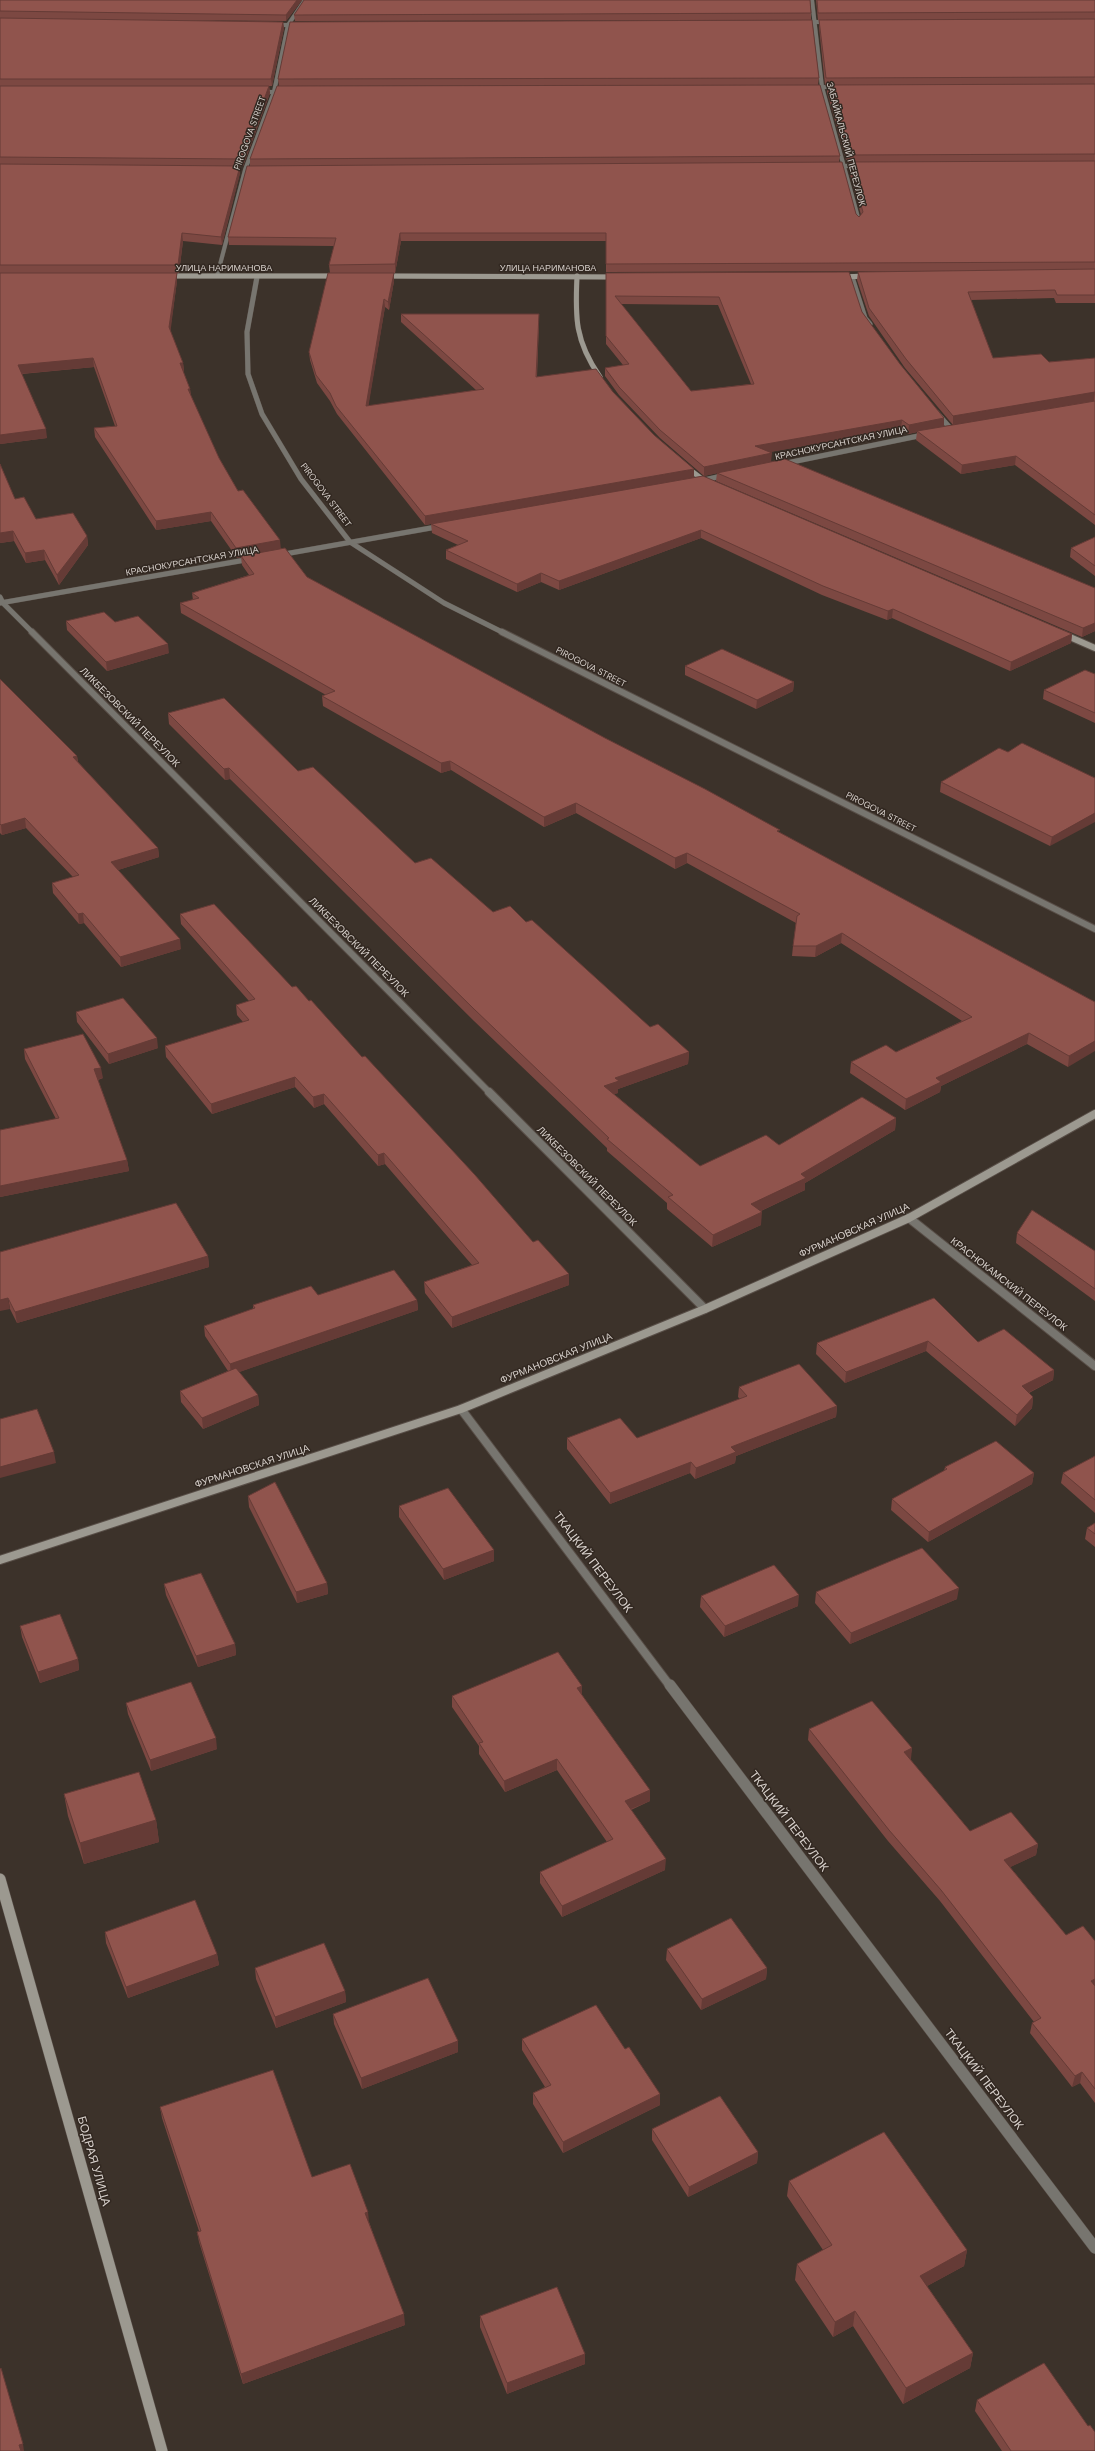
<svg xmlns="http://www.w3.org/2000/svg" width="1095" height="2451" font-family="'DM Sans',sans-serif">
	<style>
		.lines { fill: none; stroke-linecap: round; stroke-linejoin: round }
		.street-far4-casing { stroke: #584e47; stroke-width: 4.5 }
		.street-far3-casing { stroke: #584e47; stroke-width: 5.5 }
		.street-far2-casing { stroke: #584e47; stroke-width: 8 }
		.street-far1-casing { stroke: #584e47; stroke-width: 10 }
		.street-casing { stroke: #584e47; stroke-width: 12 }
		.secondary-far4-casing { stroke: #584e47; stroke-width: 4.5 }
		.secondary-far3-casing { stroke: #584e47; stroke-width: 5.5 }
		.secondary-far2-casing { stroke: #584e47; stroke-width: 8 }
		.secondary-far1-casing { stroke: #584e47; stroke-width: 10 }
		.secondary-casing { stroke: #584e47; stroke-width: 12 }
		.street-far4 { stroke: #77756f; stroke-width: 4 }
		.street-far3 { stroke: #77756f; stroke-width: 5 }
		.street-far2 { stroke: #77756f; stroke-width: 6 }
		.street-far1 { stroke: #77756f; stroke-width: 8 }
		.street { stroke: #77756f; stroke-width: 11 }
		.secondary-far4 { stroke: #9c9990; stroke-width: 4 }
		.secondary-far3 { stroke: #9c9990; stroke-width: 5 }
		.secondary-far2 { stroke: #9c9990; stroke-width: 6 }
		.secondary-far1 { stroke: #9c9990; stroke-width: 8 }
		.secondary { stroke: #9c9990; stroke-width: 11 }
		.wall { fill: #7c4842; fill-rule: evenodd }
		.shaded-wall { fill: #653b36 }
		.building { fill: #90544d; stroke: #653b36; fill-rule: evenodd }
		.labels { text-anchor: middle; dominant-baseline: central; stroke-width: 3; stroke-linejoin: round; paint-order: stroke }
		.far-street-label { font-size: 9px; fill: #d7d0cb; stroke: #322821 }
		.street-label { font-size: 10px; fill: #d7d0cb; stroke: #322821 }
		.near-street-label { font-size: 12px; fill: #d7d0cb; stroke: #322821 }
	</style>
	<rect width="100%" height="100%" fill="#3c322a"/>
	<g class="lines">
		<defs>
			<g id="street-far4">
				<polyline points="812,0 822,87 859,221"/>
				<polyline points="803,22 829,22"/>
				<polyline points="273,25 299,25"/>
				<polyline points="811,87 837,87"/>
				<polyline points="259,92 285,92"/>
				<polyline points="833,166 859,166"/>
				<polyline points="217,276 245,170 274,92 288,25 305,0"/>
			</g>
			<g id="street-far3">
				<polyline points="257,277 247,332 248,374 262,414 301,479 350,542 444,603 504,633"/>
				<polyline points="852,277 865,318 870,324"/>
				<polyline points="937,413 951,429"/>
				<polyline points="782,464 928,434"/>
				<polyline points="700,481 726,475"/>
				<polyline points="279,555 442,526"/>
				<polyline points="0,597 3,603 33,633"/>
				<polyline points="0,603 251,559"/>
			</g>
			<g id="street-far2">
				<polyline points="32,632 490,1093"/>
				<polyline points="502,632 1095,929"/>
			</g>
			<g id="street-far1">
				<polyline points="489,1092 705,1309"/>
				<polyline points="909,1218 1095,1366"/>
				<polyline points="461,1409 670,1686"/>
			</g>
			<polyline id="street" points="670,1685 1095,2248"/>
			<g id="secondary-far4">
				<polyline points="166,276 336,276"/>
				<polyline points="384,276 530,277"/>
				<polyline points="850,277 868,276"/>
			</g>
			<g id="secondary-far3">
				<polyline points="166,276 336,276"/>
				<polyline points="384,276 616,277"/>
				<path d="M577,276C575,318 575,341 600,377"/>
				<polyline points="840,277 868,276"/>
				<polyline points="685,466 706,482"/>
			</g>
			<polyline id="secondary-far2" points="1063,634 1095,648"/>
			<polyline id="secondary-far1" points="0,1560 461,1409 705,1309 909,1218 1095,1114"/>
			<polyline id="secondary" points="0,1879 162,2451"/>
		</defs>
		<use href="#street-far4" class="street-far4-casing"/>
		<use href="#street-far3" class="street-far3-casing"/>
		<use href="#street-far2" class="street-far2-casing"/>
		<use href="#street-far1" class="street-far1-casing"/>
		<use href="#street" class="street-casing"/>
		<use href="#secondary-far4" class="secondary-far4-casing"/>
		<use href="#secondary-far3" class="secondary-far3-casing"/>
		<use href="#secondary-far2" class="secondary-far2-casing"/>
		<use href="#secondary-far1" class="secondary-far1-casing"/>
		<use href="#secondary" class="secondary-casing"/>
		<use href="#street-far4" class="street-far4"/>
		<use href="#street-far3" class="street-far3"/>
		<use href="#street-far2" class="street-far2"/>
		<use href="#street-far1" class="street-far1"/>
		<use href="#street" class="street"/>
		<use href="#secondary-far4" class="secondary-far4"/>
		<use href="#secondary-far3" class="secondary-far3"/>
		<use href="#secondary-far2" class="secondary-far2"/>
		<use href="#secondary-far1" class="secondary-far1"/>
		<use href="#secondary" class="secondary"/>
	</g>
	<g class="wall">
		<polygon points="0,0 302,0 286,21 151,20 283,22 284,28 272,86 269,86 270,93 243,166 240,166 240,173 222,245 183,241 179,273 177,273 177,281 170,331 183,363 184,371 183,371 190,389 191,397 219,458 238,491 281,549 307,577 779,833 1095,1002 1068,1067 1027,1044 941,1086 940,1092 905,1110 850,1073 851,1062 896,1052 962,1021 841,943 815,957 792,956 793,946 796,923 687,863 675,869 576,813 544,827 451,770 441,773 323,706 322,696 326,695 181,613 180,603 193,600 192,593 249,575 242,565 241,557 237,558 211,521 156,530 95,437 94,428 115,426 94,367 22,374 47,438 0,444"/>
		<polygon points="816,0 1095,0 1095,19 818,20"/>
		<polygon points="811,13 811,20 295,21 294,15"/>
		<path d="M1095,19V303H1056L1054,298L971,300L993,358L1049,362L1095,358V525L1015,465L961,474L916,440L917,432L908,434L901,429L769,452L771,462L1095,588V631L1082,637L716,481L717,473L704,476L660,438L619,395L605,376V368L623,365L606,344V273L862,312L944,426L934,428L1032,411L953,425L905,368L869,316L857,280L858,272L930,271L606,272V241H401L395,273H330L329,265L334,246L229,245L228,237L250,166V159L840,156L839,162L856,214L859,217L861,215L849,170V163H847L827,92V85H825L819,27V20ZM621,304L718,305L751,384L691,391Z"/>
		<polygon points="819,78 818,85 279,86 278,79"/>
		<polygon points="394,281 389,310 385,307 368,406 476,390 401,322 401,314 539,322 537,377 613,392 694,477 1072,634 1071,643 1010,671 892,618 887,620 822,595 701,538 559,590 541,582 517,592 446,559 446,550 458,545 432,533 431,524 602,494 425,525 337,414 330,401 317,383 310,360 309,352"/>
		<polygon points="0,464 15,499 36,519 87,536 88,545 59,585 45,560 26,563 14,541 0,543"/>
		<polygon points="1095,537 1095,576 1070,557 1071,548"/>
		<polygon points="66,621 115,622 169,653 107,671 67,630"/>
		<polygon points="685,666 794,682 793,691 756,709 685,675"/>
		<polygon points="1095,674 1095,723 1043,699 1044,690"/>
		<polygon points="0,679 77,756 78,762 158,848 159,857 118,870 181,949 121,967 84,923 79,924 53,893 52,883 73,877 26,828 2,835 0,833"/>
		<polygon points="168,713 298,771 415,863 493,912 526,922 650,1027 689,1052 688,1064 618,1089 618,1093 614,1094 700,1166 779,1145 896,1118 895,1130 805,1183 805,1190 761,1211 761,1225 712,1247 667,1209 667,1203 607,1151 607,1148 474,1021 230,779 225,780 169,724"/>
		<polygon points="1008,752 1095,778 1050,846 940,792 941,782"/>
		<polygon points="180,914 292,987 362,1057 569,1285 452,1328 425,1293 424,1282 472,1265 385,1164 378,1166 324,1104 314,1108 295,1087 212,1114 166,1057 165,1046 243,1022 237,1015 236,1005 249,1001 181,924"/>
		<polygon points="76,1012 158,1048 109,1064 77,1022"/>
		<polygon points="24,1049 103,1078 98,1080 127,1160 129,1171 0,1197 0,1130 56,1119 25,1059"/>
		<polygon points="1017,1233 1095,1251 1095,1301 1016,1243"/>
		<polygon points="0,1252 208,1256 209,1267 17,1323 10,1309"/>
		<polygon points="318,1295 417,1300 418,1310 239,1372 258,1395 259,1405 203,1429 181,1402 180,1391 228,1371 205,1336 204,1326 253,1309 253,1305"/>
		<polygon points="934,1298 978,1342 1054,1370 1053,1380 1029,1393 1033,1397 1032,1408 1015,1426 926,1351 845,1383 816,1354 817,1343"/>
		<polygon points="739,1387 837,1406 836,1417 736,1456 735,1463 695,1479 690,1473 610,1504 567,1449 567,1438 637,1438 740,1399 738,1397"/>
		<polygon points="1095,1456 1095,1513 1061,1483 1063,1473"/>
		<polygon points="945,1467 1034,1473 1032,1484 928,1542 891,1510 892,1499 944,1471"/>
		<polygon points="248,1496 327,1583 328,1594 297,1603 249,1507"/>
		<polygon points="399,1506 494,1561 444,1580 399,1517"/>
		<polygon points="1095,1523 1095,1547 1085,1539 1087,1528"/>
		<polygon points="164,1584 235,1644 236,1655 198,1667 166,1595"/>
		<polygon points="816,1592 957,1599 850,1644 815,1603"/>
		<polygon points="701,1596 798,1606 724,1637 700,1607"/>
		<polygon points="20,1626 78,1659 79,1670 40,1683 22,1637"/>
		<polygon points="582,1686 582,1695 650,1801 631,1810 665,1870 562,1917 540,1883 540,1872 607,1842 557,1770 505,1792 479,1754 479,1746 452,1707 452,1696"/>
		<polygon points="126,1703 217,1749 151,1771 128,1714"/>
		<polygon points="809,1729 912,1748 910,1759 970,1831 1038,1844 1036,1855 1010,1867 1066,1935 1095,1941 1095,2103 1080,2083 1072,2087 1030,2033 1032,2023 1034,2022 940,1901 888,1841 808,1740"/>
		<polygon points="64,1794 156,1820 159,1842 84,1864 68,1816"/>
		<polygon points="105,1932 217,1954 219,1965 128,1998 106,1943"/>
		<polygon points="667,1949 767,1968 766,1979 701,2010 666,1960"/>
		<polygon points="255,1968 345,1991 346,2002 276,2028 256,1979"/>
		<polygon points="333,2014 458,2052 362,2089 334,2024"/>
		<polygon points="522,2039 625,2049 660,2094 660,2105 563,2153 533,2104 533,2093 545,2087 522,2050"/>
		<polygon points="160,2107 312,2177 369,2222 405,2325 243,2384 199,2242 197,2232 199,2231 162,2118"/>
		<polygon points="652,2129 758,2152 757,2163 688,2197 652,2140"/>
		<polygon points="789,2181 967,2250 964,2266 927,2286 973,2353 970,2368 903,2404 853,2326 833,2337 795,2280 797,2264 823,2250 787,2196"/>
		<polygon points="480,2316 585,2354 585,2364 507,2394 480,2327"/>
		<polygon points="977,2400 1088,2426 1095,2451 1002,2451 975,2411"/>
	</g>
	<g class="shaded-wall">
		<polygon points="297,0 302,0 286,21 286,15"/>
		<polygon points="283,22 284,28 272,86 271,79"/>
		<polygon points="269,86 270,93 243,166 242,159"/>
		<polygon points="240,166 240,173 222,245 221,237"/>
		<polygon points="182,233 183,241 179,273 178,265"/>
		<polygon points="400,233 401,241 395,273 395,264"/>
		<polygon points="177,273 177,281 170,335 169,327"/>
		<polygon points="394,273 394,281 389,310 388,302"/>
		<polygon points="384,299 385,307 367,415 366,406"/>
		<polygon points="93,358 94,367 19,374 18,365"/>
		<polygon points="180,363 183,363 184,371 181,372"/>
		<polygon points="188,389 190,389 191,398"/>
		<polygon points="1095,392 1094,401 953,425 953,416"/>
		<polygon points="944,418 944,426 908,434 909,425"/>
		<polygon points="902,420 901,429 754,455 755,446"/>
		<polygon points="46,429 47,438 0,444 0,435"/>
		<polygon points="772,453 771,462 704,476 704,467"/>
		<polygon points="1016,456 1015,465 961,474 962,465"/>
		<polygon points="694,469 694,478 425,525 425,516"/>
		<polygon points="211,512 211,521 156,530 156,521"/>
		<polygon points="701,530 701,538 559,590 559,581"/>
		<polygon points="13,531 14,541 0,543 0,533"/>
		<polygon points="87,536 88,545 59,585 57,575"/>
		<polygon points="280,540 281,550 237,558 236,548"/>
		<polygon points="44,550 45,560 26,563 25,553"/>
		<polygon points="541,573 541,582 517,592 517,584"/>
		<polygon points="893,609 892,618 887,620 888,611"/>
		<polygon points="1095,623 1095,631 1082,637 1083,628"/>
		<polygon points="1072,634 1071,643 1010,671 1011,662"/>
		<polygon points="168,644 169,653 107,671 106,662"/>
		<polygon points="794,682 793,691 756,709 757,700"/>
		<polygon points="77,756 78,766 73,757"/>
		<polygon points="450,761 451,770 441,773 441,763"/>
		<polygon points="229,768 230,779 225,780 224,769"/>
		<polygon points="576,803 576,813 544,827 544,817"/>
		<polygon points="1095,813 1095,822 1050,846 1052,837"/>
		<polygon points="25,818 26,828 2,835 1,825"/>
		<polygon points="158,848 159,857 112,872 111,862"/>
		<polygon points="687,853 687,863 675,869 675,858"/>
		<polygon points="83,913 84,923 79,924 78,914"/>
		<polygon points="842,933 841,943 815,957 816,946"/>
		<polygon points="180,939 181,949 121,967 120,957"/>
		<polygon points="1029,1033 1027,1044 941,1086 940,1092 905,1110 906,1099 936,1078"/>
		<polygon points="157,1038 158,1048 109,1064 108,1054"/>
		<polygon points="1095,1041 1095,1051 1068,1067 1069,1056"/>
		<polygon points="689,1052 688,1064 618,1089 618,1093 604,1098 604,1086 615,1078"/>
		<polygon points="101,1068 103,1078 95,1080 94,1069"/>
		<polygon points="295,1077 295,1087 212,1114 211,1104"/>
		<polygon points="324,1094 324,1104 314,1108 313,1097"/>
		<polygon points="896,1118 895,1130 805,1183 805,1190 750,1216 751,1204 801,1174"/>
		<polygon points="384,1153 385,1164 378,1166 378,1155"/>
		<polygon points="127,1160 129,1171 0,1197 0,1186"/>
		<polygon points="762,1212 761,1225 712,1247 713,1235"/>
		<polygon points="208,1256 209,1267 17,1323 15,1312"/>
		<polygon points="569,1274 569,1285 452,1328 452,1317"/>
		<polygon points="8,1298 10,1309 0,1311 0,1300"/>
		<polygon points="417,1300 418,1310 231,1375 230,1364"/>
		<polygon points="928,1341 926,1351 845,1383 846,1372"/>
		<polygon points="1054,1370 1053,1380 1020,1397 1022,1386"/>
		<polygon points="258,1395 259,1405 203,1429 202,1418"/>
		<polygon points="1033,1397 1032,1408 1015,1426 1017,1415"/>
		<polygon points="837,1406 836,1417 736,1456 735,1463 695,1479 696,1468 731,1447"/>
		<polygon points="54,1452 56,1463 0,1478 0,1467"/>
		<polygon points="691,1462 690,1473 610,1504 610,1493"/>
		<polygon points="1034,1473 1032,1484 928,1542 929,1532"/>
		<polygon points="494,1550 494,1561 444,1580 443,1569"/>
		<polygon points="327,1583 328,1594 297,1603 296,1592"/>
		<polygon points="959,1588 957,1599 850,1644 851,1633"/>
		<polygon points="799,1595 798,1606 724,1637 725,1626"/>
		<polygon points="235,1644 236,1655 198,1667 196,1656"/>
		<polygon points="78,1659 79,1670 40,1683 38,1672"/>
		<polygon points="582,1686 582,1697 577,1688"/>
		<polygon points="216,1738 217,1749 151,1771 150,1760"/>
		<polygon points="912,1748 911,1759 902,1763 904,1752"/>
		<polygon points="557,1759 557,1770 505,1792 504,1781"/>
		<polygon points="650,1790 650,1801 624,1812 625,1801"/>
		<polygon points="156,1820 159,1842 84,1864 80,1843"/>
		<polygon points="1038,1844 1036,1855 1002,1871 1004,1860"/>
		<polygon points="666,1859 665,1870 562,1917 562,1906"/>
		<polygon points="217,1954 219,1965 128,1998 126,1987"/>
		<polygon points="767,1968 766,1979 701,2010 702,1999"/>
		<polygon points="1095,1979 1095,1989 1091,1981"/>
		<polygon points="345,1991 346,2002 276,2028 275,2017"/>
		<polygon points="458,2041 458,2052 362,2089 361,2078"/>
		<polygon points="1082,2072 1080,2083 1072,2087 1075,2076"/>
		<polygon points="660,2094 660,2105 563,2153 563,2142"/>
		<polygon points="758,2152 757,2163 688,2197 689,2187"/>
		<polygon points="368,2212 369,2222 365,2213"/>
		<polygon points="967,2250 964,2266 918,2291 920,2276"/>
		<polygon points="855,2311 853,2326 833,2337 835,2322"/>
		<polygon points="404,2314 405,2325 243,2384 241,2374"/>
		<polygon points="973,2353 970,2368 903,2404 906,2388"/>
		<polygon points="585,2354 585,2364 507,2394 507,2383"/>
		<polygon points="23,2444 24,2451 20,2451 19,2445"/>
	</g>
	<g class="building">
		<polygon points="0,0 297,0 286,15 0,11"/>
		<polygon points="304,0 810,0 811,13 294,15"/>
		<polygon points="817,0 1095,0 1095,12 818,13"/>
		<polygon points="0,18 283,22 271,79 0,79"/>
		<polygon points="1095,19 1095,77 826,78 819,20"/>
		<polygon points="812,20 819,78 278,79 290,22"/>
		<polygon points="1095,84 1095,154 847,155 827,85"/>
		<polygon points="820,85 840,156 250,159 277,86"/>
		<polygon points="0,86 269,86 242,159 0,157"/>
		<polygon points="1095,161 1095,262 606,264 606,233 400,233 395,264 329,265 336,238 228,237 247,166 842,162 856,214 859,217 863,212 849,162"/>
		<polygon points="0,164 240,166 221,237 182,233 178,265 0,265"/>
		<polygon points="1095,269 1095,295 1057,295 1055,290 968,292 993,358 1041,354 1049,362 1095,358 1095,392 953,416 906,359 869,308 858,272"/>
		<path d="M849,272L862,312L900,364L944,418L909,425L902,420L755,446L772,453L704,467L660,430L619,387L605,368L629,364L606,336V273ZM615,296L719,297L754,384L691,391Z"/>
		<polygon points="0,273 177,273 169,327 183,363 180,363 190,389 188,389 219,458 238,491 243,490 280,540 236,548 211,512 156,521 94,428 117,426 93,358 18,365 46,429 0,435"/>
		<polygon points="328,273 394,273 388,302 384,299 366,406 484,389 401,314 539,314 536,377 596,369 613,392 654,435 694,469 425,516 336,406 330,393 316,375 309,352"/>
		<polygon points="1095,401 1095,515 1016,456 962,465 917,431"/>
		<polygon points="785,459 1095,588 1095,623 1083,628 717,473"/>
		<polygon points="0,464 15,499 24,497 36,519 73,513 87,536 57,575 44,550 25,553 13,531 0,533"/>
		<polygon points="703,476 1072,634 1011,662 893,609 888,611 823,586 701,530 559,581 541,573 517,584 446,550 468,541 431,524"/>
		<polygon points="1095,537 1095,566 1071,548"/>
		<polygon points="285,548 307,577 605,738 705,789 780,830 777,831 1095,1002 1095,1041 1069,1056 1029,1033 936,1078 941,1082 906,1099 851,1062 886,1045 896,1052 972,1017 842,933 816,946 793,946 797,916 800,914 687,853 675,858 576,803 544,817 450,761 441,763 322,696 335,691 180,603 199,598 192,593 254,574 241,556"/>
		<polygon points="104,612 115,622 138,616 168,644 106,662 66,621"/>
		<polygon points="722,649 794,682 757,700 685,666"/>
		<polygon points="1085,670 1095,674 1095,713 1044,690"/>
		<polygon points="0,679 77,756 73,757 158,848 111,862 180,939 120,957 83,913 78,914 52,883 79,875 25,818 1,825 0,824"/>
		<polygon points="224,698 298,771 313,767 415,863 431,858 493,912 510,906 526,922 532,920 650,1027 658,1024 689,1052 615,1078 619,1081 604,1086 700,1166 766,1135 779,1145 862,1097 896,1118 801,1174 806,1178 751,1204 762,1212 713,1235 668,1197 673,1195 607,1139 609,1138 474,1009 229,768 224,769 168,713"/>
		<polygon points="1022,743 1095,778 1095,813 1052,837 941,782 999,748 1008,752"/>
		<polygon points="214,904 292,987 296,986 309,1001 311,1000 362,1057 365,1056 475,1175 533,1242 538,1240 569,1274 452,1317 424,1282 479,1263 384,1153 378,1155 324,1094 313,1097 295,1077 211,1104 165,1046 249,1020 236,1005 255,999 180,914"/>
		<polygon points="123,998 157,1038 108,1054 76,1012"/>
		<polygon points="83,1034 101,1068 94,1069 127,1160 0,1186 0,1130 59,1118 24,1049"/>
		<polygon points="176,1203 208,1256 15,1312 8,1298 0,1300 0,1252"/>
		<polygon points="1032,1210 1095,1251 1095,1289 1017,1233"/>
		<polygon points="394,1270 417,1300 230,1364 204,1326 255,1308 253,1305 311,1286 318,1295"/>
		<polygon points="934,1298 978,1342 1004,1329 1054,1370 1022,1386 1033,1397 1017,1415 928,1341 846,1372 817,1343"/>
		<polygon points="799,1364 837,1406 731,1447 736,1452 696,1468 691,1462 610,1493 567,1438 620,1418 637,1438 747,1396 739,1387"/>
		<polygon points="236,1368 258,1395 202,1418 180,1391"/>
		<polygon points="37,1409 54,1452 0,1467 0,1419"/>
		<polygon points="996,1441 1034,1473 929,1532 892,1499 947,1469 945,1467"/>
		<polygon points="1095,1456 1095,1500 1063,1473"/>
		<polygon points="275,1482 327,1583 296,1592 248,1496"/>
		<polygon points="448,1488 494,1550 443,1569 399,1506"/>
		<polygon points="1095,1523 1095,1534 1087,1528"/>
		<polygon points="922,1548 959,1588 851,1633 816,1592"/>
		<polygon points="774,1565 799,1595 725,1626 701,1596"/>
		<polygon points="201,1573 235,1644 196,1656 164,1584"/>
		<polygon points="60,1614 78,1659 38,1672 20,1626"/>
		<polygon points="558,1652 582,1686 577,1688 650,1790 625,1801 666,1859 562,1906 540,1872 613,1839 557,1759 504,1781 479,1743 483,1742 452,1696"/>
		<polygon points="191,1682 216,1738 150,1760 126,1703"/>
		<polygon points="872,1701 912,1748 904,1752 970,1831 1011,1812 1038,1844 1004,1860 1066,1935 1083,1926 1095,1941 1095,1979 1091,1981 1095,1986 1095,2089 1082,2072 1075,2076 1032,2023 1041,2018 941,1890 889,1830 809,1729"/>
		<polygon points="139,1772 156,1820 80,1843 64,1794"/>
		<polygon points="195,1900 217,1954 126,1987 105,1932"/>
		<polygon points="731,1918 767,1968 702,1999 667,1949"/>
		<polygon points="324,1943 345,1991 275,2017 255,1968"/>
		<polygon points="428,1978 458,2041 361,2078 333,2014"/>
		<polygon points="596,2005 625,2049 629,2047 660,2094 563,2142 533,2093 551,2085 522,2039"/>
		<polygon points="273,2070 312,2177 350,2164 368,2212 365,2213 404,2314 241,2374 197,2232 201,2231 160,2107"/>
		<polygon points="720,2096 758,2152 689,2187 652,2129"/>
		<polygon points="884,2132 967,2250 920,2276 973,2353 906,2388 855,2311 835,2322 797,2264 832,2245 789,2181"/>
		<polygon points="557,2287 585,2354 507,2383 480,2316"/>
		<polygon points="1044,2363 1088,2426 1090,2425 1095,2432 1095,2451 1011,2451 977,2400"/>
		<polygon points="1,2368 23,2444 19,2445 21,2451 0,2451 0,2369"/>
	</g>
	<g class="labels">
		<g class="far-street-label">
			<text transform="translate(250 133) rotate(-70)">PIROGOVA STREET</text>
			<text transform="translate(846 144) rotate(75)">ЗАБАЙКАЛЬСКИЙ ПЕРЕУЛОК</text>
			<text x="224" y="268">УЛИЦА НАРИМАНОВА</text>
			<text x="548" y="268">УЛИЦА НАРИМАНОВА</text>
			<text transform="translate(841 443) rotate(-12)">КРАСНОКУРСАНТСКАЯ УЛИЦА</text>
			<text transform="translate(326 495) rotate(53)">PIROGOVA STREET</text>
			<text transform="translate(192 561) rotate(-10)">КРАСНОКУРСАНТСКАЯ УЛИЦА</text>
			<text transform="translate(591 667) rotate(27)">PIROGOVA STREET</text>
			<text transform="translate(881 812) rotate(27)">PIROGOVA STREET</text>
		</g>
		<g class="street-label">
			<text transform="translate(130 717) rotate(45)">ЛИКБЕЗОВСКИЙ ПЕРЕУЛОК</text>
			<text transform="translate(359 947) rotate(45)">ЛИКБЕЗОВСКИЙ ПЕРЕУЛОК</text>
			<text transform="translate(587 1176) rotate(45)">ЛИКБЕЗОВСКИЙ ПЕРЕУЛОК</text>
			<text transform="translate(854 1230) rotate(-24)">ФУРМАНОВСКАЯ УЛИЦА</text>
			<text transform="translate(1009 1284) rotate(38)">КРАСНОКАМСКИЙ ПЕРЕУЛОК</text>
			<text transform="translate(556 1358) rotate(-22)">ФУРМАНОВСКАЯ УЛИЦА</text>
			<text transform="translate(252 1466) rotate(-18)">ФУРМАНОВСКАЯ УЛИЦА</text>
		</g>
		<g class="near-street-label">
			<text transform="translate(593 1562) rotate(53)">ТКАЦКИЙ ПЕРЕУЛОК</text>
			<text transform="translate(789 1821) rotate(53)">ТКАЦКИЙ ПЕРЕУЛОК</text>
			<text transform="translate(984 2079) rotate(53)">ТКАЦКИЙ ПЕРЕУЛОК</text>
			<text transform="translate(94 2161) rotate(74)">БОДРАЯ УЛИЦА</text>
		</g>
	</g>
</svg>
